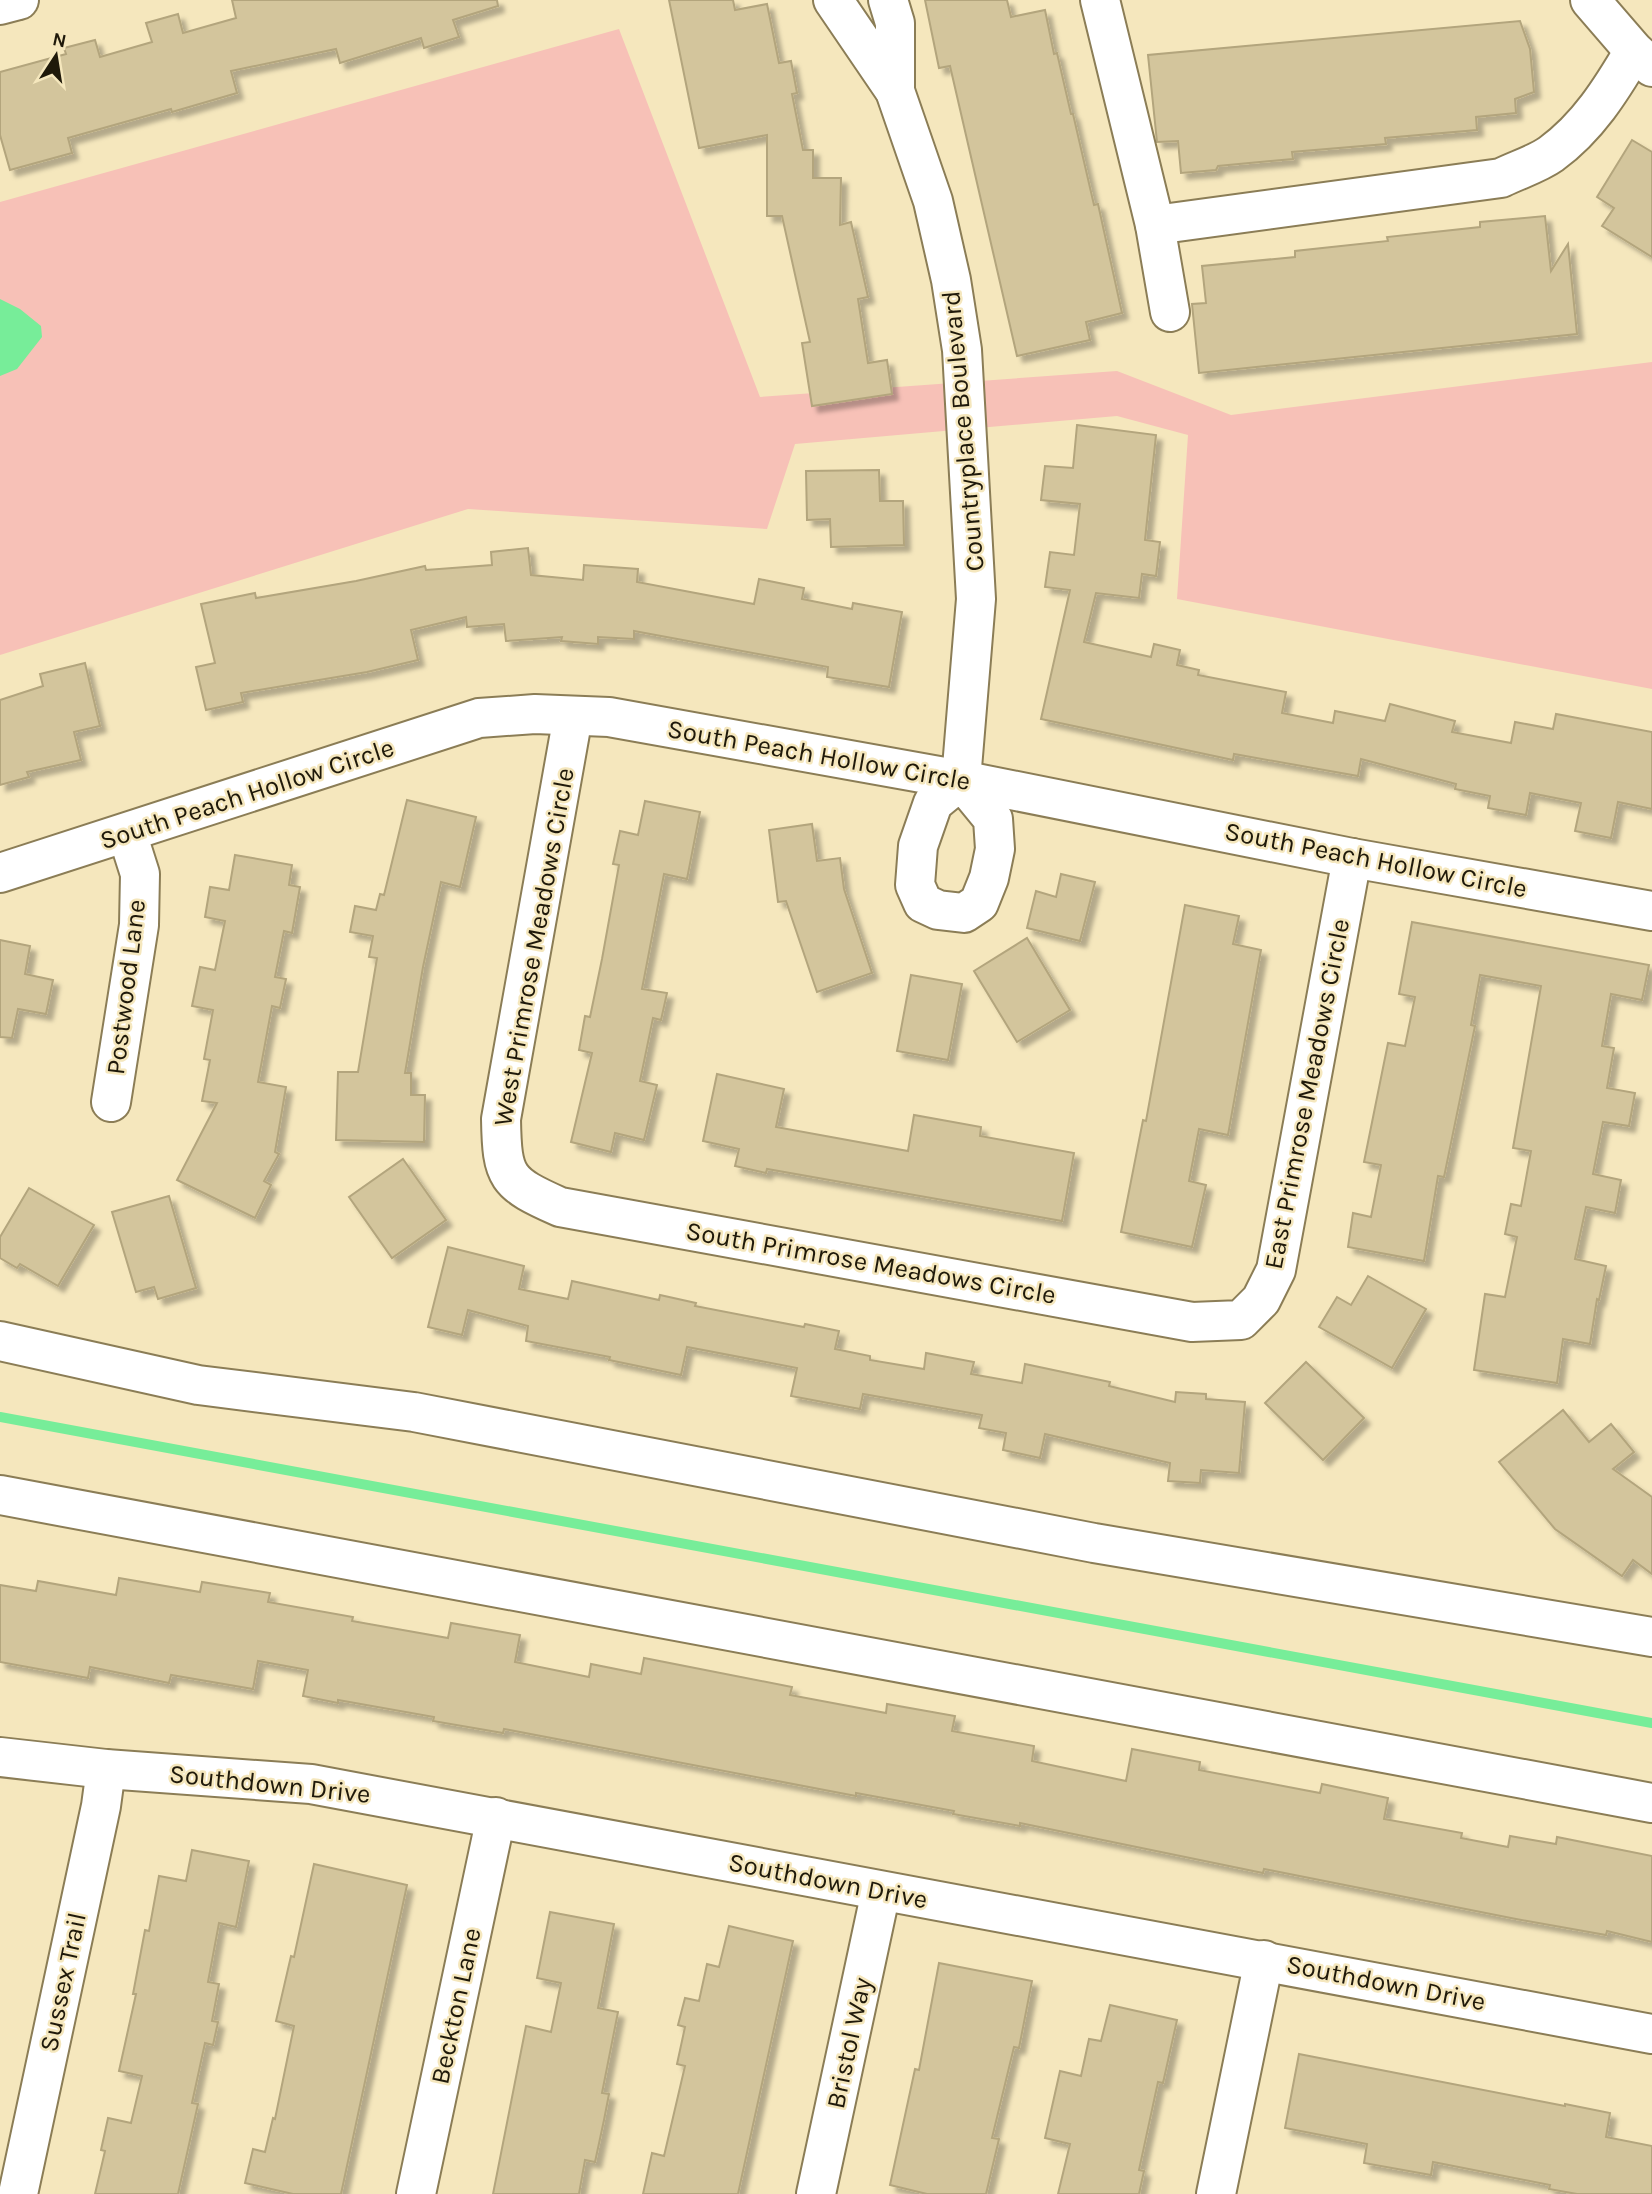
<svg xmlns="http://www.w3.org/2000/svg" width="1652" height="2194" font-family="Karla,sans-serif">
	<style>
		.green { fill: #f7c1b7 }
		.water { fill: #77ed99 }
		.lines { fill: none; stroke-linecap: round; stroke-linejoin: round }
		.stream { stroke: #77ed99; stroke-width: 10 }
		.building { fill: #d3c59c; stroke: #b3a57d; stroke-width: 2; filter: url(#shadow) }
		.minor-casing { stroke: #8b7d56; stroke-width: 42 }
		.minor { stroke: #fff; stroke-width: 38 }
		.labels { text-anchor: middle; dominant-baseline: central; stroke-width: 5; stroke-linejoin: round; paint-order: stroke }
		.street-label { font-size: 26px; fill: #1f190a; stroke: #f5e7bd }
	</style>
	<defs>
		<filter id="shadow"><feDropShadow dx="6" dy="6" stdDeviation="2" flood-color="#0004"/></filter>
	</defs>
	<rect width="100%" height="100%" fill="#f5e7bd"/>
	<polygon class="green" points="619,29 760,397 1117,371 1231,415 1652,362 1652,689 1177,599 1188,435 1117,416 795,444 767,529 468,509 0,655 0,202"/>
	<polygon class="water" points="0,299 20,309 41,326 42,337 17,369 0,376"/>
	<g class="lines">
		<polyline class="stream" points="0,1417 1652,1723"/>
	</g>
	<g class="building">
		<polygon points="232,0 497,0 498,6 453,20 459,37 424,48 421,38 340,63 336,49 231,71 237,93 172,112 171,109 68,138 72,153 10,170 0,135 0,72 66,54 64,48 95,40 100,57 152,42 146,23 178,14 183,33 236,18"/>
		<polygon points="669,0 733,0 735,10 767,4 779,63 791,61 797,93 792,94 803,150 813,150 813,178 841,178 840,225 851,222 868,297 858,299 868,363 887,360 892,394 812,406 802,343 810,342 782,216 767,216 767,135 699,148"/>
		<polygon points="925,0 1007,0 1011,17 1045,10 1054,54 1057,53 1071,114 1073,114 1094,205 1098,204 1122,313 1086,322 1090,340 1017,356 950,66 939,68"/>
		<polygon points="1520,21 1530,49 1534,92 1515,99 1516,113 1476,117 1477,130 1385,138 1386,144 1292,152 1293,159 1218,166 1216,170 1181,173 1178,141 1157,142 1148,55"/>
		<polygon points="1632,140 1652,152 1652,257 1602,226 1614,208 1597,197"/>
		<polygon points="1545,216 1551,271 1568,244 1577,334 1199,373 1192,304 1206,303 1202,266 1295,257 1295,251 1388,241 1387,237 1480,227 1480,222"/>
		<polygon points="1077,425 1156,435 1145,540 1160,542 1156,576 1142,574 1139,598 1096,593 1084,642 1151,657 1154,644 1180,650 1177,665 1199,670 1198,675 1286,692 1282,713 1333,723 1335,711 1385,721 1390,704 1455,721 1452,732 1511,743 1515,722 1553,729 1556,714 1652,732 1652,809 1618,802 1611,838 1575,831 1581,803 1530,793 1526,815 1488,808 1490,796 1455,789 1456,784 1361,759 1358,776 1234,754 1233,760 1041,719 1070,590 1045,587 1050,552 1074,555 1080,504 1041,500 1045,466 1073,468"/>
		<polygon points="879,470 880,501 903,501 904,545 831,547 830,519 807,520 806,471"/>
		<polygon points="528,548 531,575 583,580 584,565 638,569 637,582 754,604 759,579 804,588 802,599 852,609 853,603 902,612 889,687 827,677 828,667 634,631 634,639 598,637 598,644 561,641 562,637 506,641 504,624 467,627 466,617 411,630 418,660 367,672 241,693 243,702 206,710 196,667 215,663 201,604 255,593 256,598 356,581 425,566 426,570 492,565 491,552"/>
		<polygon points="85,663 100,726 74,732 81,760 27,772 29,777 0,785 0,700 43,686 40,674"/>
		<polygon points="407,800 476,817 460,887 441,882 423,967 405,1073 411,1073 411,1095 425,1095 424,1142 336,1140 338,1072 358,1072 377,958 369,957 373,936 350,932 355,906 376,910 380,894 384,895"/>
		<polygon points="645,801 700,812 687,879 664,874 642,989 667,993 661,1020 653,1018 640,1081 657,1085 644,1140 615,1133 611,1152 571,1142 592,1053 579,1050 585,1016 590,1017 602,959 619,865 613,864 620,831 638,835"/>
		<polygon points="812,824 817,861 840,858 844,889 872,973 817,992 786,901 778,902 769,830"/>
		<polygon points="235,855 292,865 289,885 300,887 292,933 284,931 275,977 286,979 280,1008 272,1006 258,1082 286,1087 275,1152 279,1154 264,1181 271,1185 255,1218 177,1180 217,1103 202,1101 210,1060 204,1059 213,1010 192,1006 200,967 215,970 225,921 205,917 210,887 229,890"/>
		<polygon points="1061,874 1095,882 1080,941 1027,928 1036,891 1056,897"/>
		<polygon points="1185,905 1239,916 1233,944 1261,950 1228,1135 1199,1129 1189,1181 1206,1185 1192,1247 1121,1232 1143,1120 1146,1121"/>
		<polygon points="1412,922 1649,965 1642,1000 1611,994 1602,1046 1614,1048 1607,1088 1635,1093 1629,1126 1603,1122 1593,1174 1621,1180 1615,1213 1586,1207 1575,1259 1606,1266 1599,1300 1597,1299 1590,1344 1563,1339 1557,1383 1474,1370 1485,1294 1505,1297 1517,1237 1505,1234 1511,1204 1521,1206 1531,1151 1513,1148 1541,986 1480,975 1471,1025 1475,1026 1444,1177 1438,1176 1424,1261 1348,1247 1353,1213 1371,1217 1381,1165 1364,1162 1388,1043 1405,1046 1415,997 1399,994"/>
		<polygon points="1027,938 1070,1010 1017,1042 974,971"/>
		<polygon points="0,940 30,946 25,974 53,980 46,1014 18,1009 12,1038 0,1037"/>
		<polygon points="911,975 962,984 948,1060 897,1051"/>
		<polygon points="717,1074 784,1089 776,1127 908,1151 914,1115 981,1127 980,1136 1074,1153 1062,1221 767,1169 766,1173 735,1166 739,1149 703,1141"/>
		<polygon points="403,1159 446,1220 392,1258 349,1197"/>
		<polygon points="29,1188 94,1225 58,1286 20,1264 17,1268 0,1258 0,1237"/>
		<polygon points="169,1196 196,1288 158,1299 154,1287 136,1292 112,1212"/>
		<polygon points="448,1247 524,1266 519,1289 568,1299 572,1281 659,1300 660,1295 696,1303 695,1306 804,1327 805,1324 839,1331 835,1349 870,1356 870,1360 924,1369 926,1353 974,1362 971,1374 1022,1383 1025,1364 1110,1382 1109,1386 1175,1402 1176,1392 1206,1394 1206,1399 1245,1402 1239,1473 1201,1470 1200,1483 1168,1481 1170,1463 1045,1434 1040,1458 1003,1450 1006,1433 979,1428 982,1415 863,1394 860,1409 791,1396 797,1368 687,1347 681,1375 609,1360 610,1357 526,1341 528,1326 468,1310 462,1335 428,1327"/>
		<polygon points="1368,1276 1426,1309 1392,1368 1319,1327 1337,1297 1351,1305"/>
		<polygon points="1306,1362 1364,1418 1323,1460 1265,1403"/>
		<polygon points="1563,1410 1589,1442 1611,1424 1634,1452 1613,1469 1652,1497 1652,1574 1633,1560 1622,1576 1555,1529 1499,1462"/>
		<polygon points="119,1578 200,1592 202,1582 270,1593 268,1602 353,1617 352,1621 448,1638 451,1623 520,1635 515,1662 589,1677 591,1664 641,1674 644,1658 792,1687 790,1695 886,1713 887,1704 955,1716 952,1731 1034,1746 1032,1761 1126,1781 1132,1749 1200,1762 1199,1770 1320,1793 1322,1784 1388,1798 1384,1819 1462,1833 1461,1838 1508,1847 1510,1836 1556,1844 1557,1837 1652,1856 1652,1942 1607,1931 1606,1935 1516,1919 1264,1869 1263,1873 1020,1823 1020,1826 953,1814 954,1811 856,1793 856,1796 504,1729 503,1733 433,1721 434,1717 338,1700 338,1703 303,1696 308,1670 258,1661 253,1689 171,1675 169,1683 90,1667 88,1678 0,1662 0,1585 36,1591 38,1581 116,1595"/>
		<polygon points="192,1850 249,1861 236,1927 219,1923 208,1982 219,1984 212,2021 218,2022 213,2045 205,2043 192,2103 198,2104 178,2194 95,2194 105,2151 101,2150 108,2118 131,2123 142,2076 119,2071 136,1994 133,1994 145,1930 149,1931 159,1876 186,1881"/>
		<polygon points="314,1864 407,1885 341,2194 293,2194 245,2183 253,2149 265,2152 273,2118 275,2119 294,2026 276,2021 291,1956 294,1957"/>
		<polygon points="550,1912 614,1924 598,2008 618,2012 602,2093 609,2094 604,2120 595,2162 585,2160 579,2194 493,2194 526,2026 551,2032 561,1983 537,1978"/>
		<polygon points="729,1926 793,1941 738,2194 643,2194 652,2153 664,2156 685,2066 677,2064 685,2027 678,2025 685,1998 699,2001 707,1964 719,1967"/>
		<polygon points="939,1963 1032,1981 1019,2048 1014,2047 992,2138 999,2139 986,2194 927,2194 890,2185 915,2069 919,2070"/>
		<polygon points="1110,2005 1177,2020 1163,2083 1158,2082 1139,2170 1144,2171 1139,2194 1058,2194 1070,2144 1045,2138 1060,2071 1081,2076 1089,2039 1101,2041"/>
		<polygon points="1299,2054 1565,2106 1565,2104 1610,2113 1606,2137 1652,2146 1652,2194 1577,2194 1549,2189 1550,2185 1433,2162 1431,2175 1364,2163 1367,2144 1285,2128"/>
	</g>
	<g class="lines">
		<defs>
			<g id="minor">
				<polyline points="833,0 895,91 933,201 951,280 962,350 976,599 961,780 933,803 918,846 915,885 923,903 938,910 964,913 979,903 989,878 995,849 993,819 961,780"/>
				<polyline points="888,0 895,23 895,91"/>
				<polyline points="1100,0 1155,225 1170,312"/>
				<polyline points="1590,0 1634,51 1652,67"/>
				<polyline points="0,5 19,0"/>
				<path d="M1155,225L1501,178C1517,170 1537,164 1551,154C1588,127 1611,90 1634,51"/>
				<path d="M573,716L501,1119C502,1178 506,1183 560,1207L1192,1322L1241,1320L1261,1300L1276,1270L1352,858"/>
				<polyline points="0,873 479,718 535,714 609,717 961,780 1352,858 1652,911"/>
				<polyline points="111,1102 139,925 140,874 127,833"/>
				<polyline points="0,1341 198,1385 414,1412 1094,1543 1652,1637"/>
				<polyline points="0,1495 1652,1803"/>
				<polyline points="0,1757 106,1769 311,1784 1652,2034"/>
				<polyline points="18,2194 101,1806 106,1769"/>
				<polyline points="416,2194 496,1817"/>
				<polyline points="816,2194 881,1891"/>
				<polyline points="1216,2194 1264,1960"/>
			</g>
		</defs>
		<use href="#minor" class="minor-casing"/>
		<use href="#minor" class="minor"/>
	</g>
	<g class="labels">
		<g class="street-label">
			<text transform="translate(963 431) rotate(-95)">Countryplace Boulevard</text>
			<text transform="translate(819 755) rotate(10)">South Peach Hollow Circle</text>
			<text transform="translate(247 794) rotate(-18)">South Peach Hollow Circle</text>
			<text transform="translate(1376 860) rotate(11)">South Peach Hollow Circle</text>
			<text transform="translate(534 947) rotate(-80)">West Primrose Meadows Circle</text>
			<text transform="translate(126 987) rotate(-83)">Postwood Lane</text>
			<text transform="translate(1307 1094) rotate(-79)">East Primrose Meadows Circle</text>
			<text transform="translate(871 1263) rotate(10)">South Primrose Meadows Circle</text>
			<text transform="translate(270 1784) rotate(6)">Southdown Drive</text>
			<text transform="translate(828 1881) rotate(11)">Southdown Drive</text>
			<text transform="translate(63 1982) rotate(-78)">Sussex Trail</text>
			<text transform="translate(1386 1983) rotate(11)">Southdown Drive</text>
			<text transform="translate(456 2006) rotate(-78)">Beckton Lane</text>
			<text transform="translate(849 2043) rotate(-78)">Bristol Way</text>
		</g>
	</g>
	<g transform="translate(56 56) rotate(12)" stroke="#f5e7bd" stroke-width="5" paint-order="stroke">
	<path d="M0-5L12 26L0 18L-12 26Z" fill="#1f190a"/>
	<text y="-10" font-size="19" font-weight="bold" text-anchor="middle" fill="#1f190a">N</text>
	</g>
</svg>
